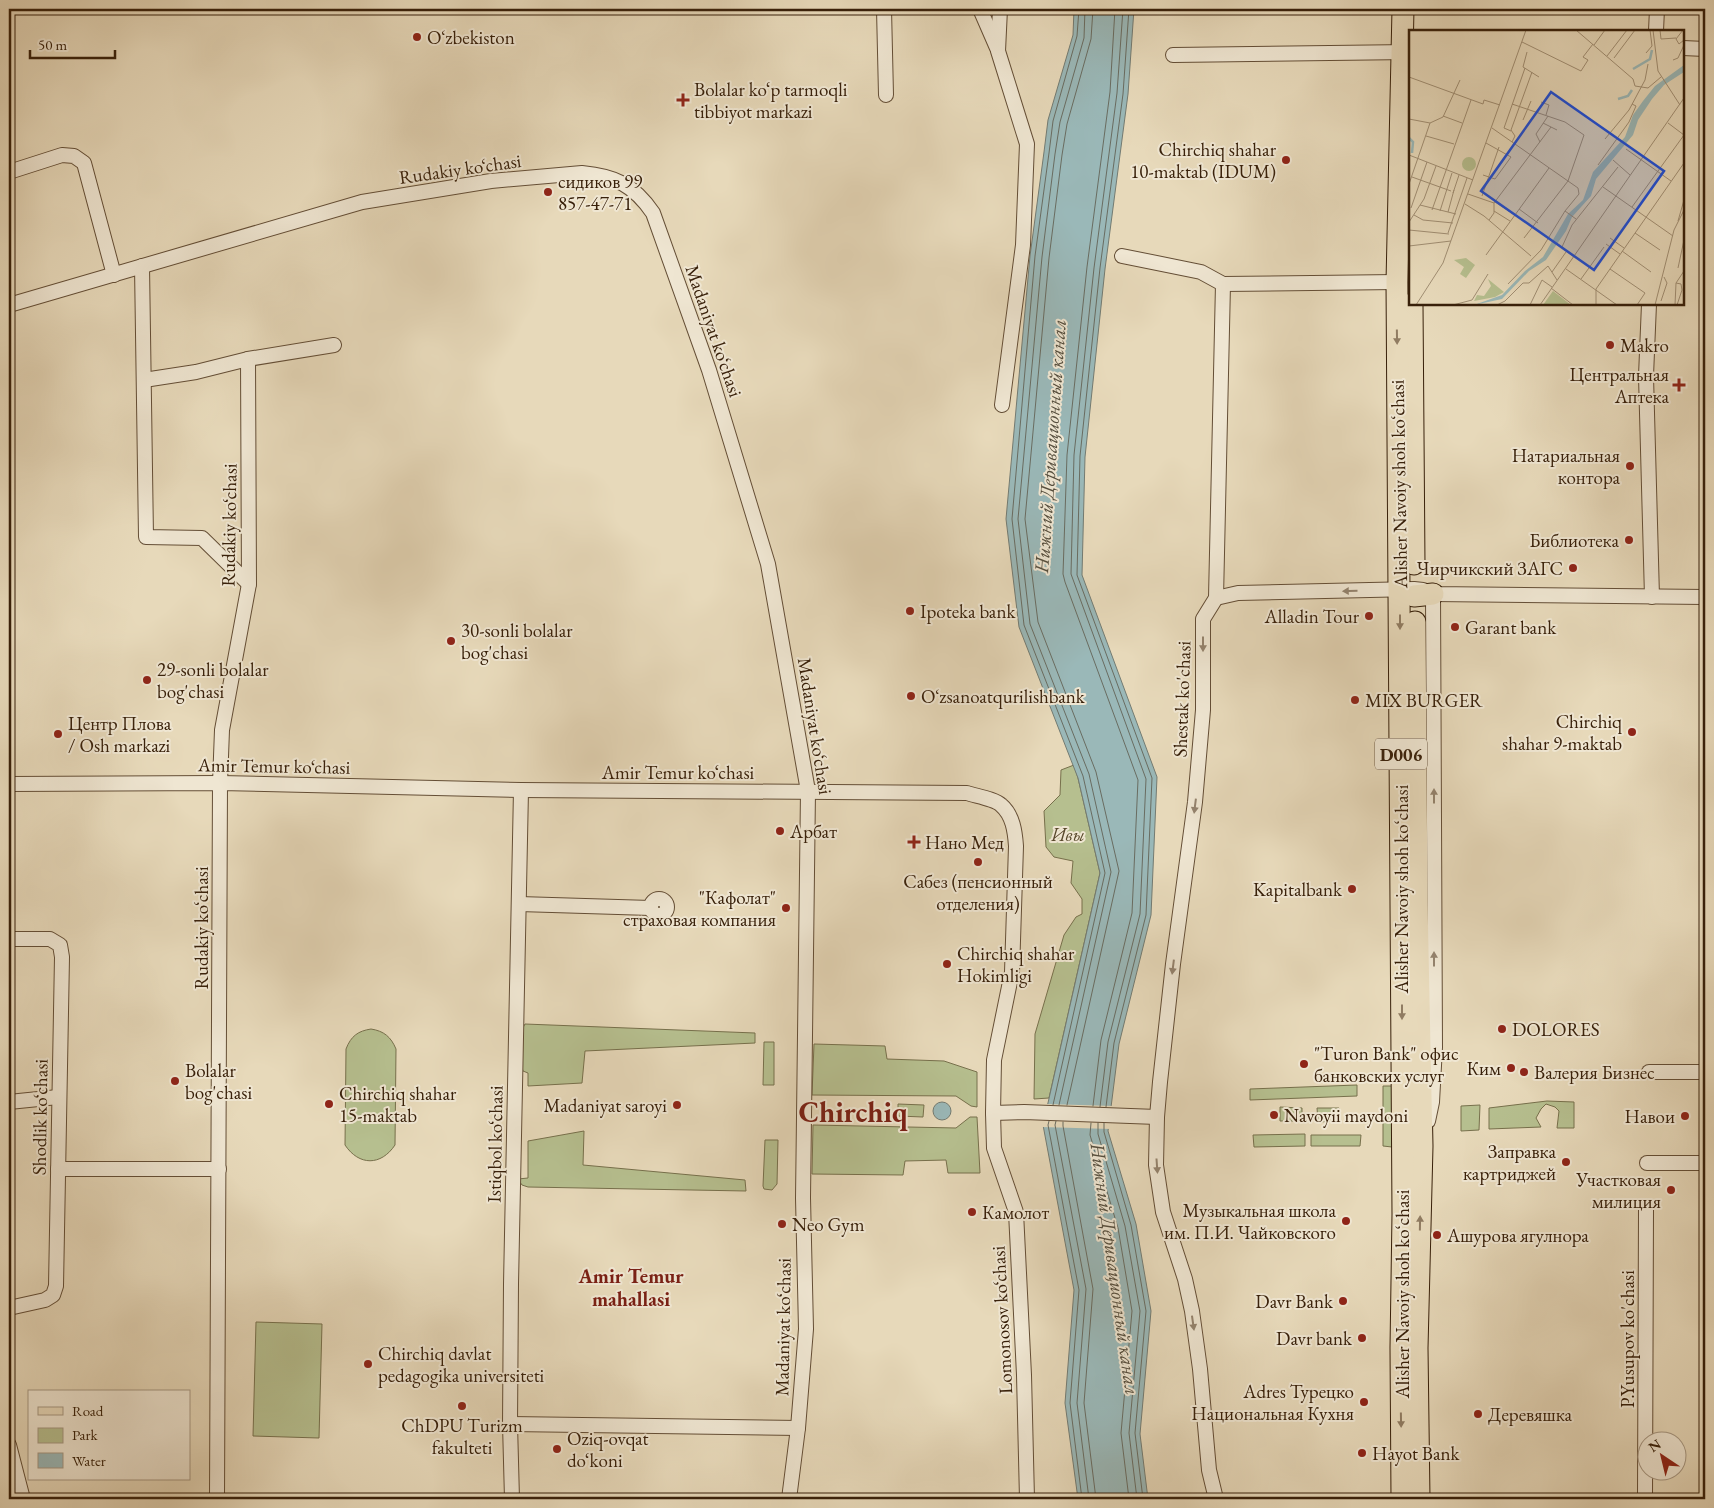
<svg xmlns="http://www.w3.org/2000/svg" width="1714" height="1508" font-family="'EB Garamond',serif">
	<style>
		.green { fill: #b6bf8f; stroke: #77704c }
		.water { fill: #9ab8b8; stroke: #737b72 }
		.pier { fill: #e7d9ba }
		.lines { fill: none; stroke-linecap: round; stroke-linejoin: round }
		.shore { stroke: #696c61; stroke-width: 1 }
		.street-casing { stroke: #644e36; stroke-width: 16 }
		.primary-casing { stroke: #38200a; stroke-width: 23 }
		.street { stroke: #efe6d2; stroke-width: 14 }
		.primary { stroke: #e7d9ba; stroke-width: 21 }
		.oneway { fill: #907c62 }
		.oneway2 { fill: #94836e }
		.poi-dot { fill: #8f2418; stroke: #efe6d2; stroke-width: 2 }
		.labels { text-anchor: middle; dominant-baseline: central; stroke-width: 4; stroke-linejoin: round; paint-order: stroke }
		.shield { fill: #efe6d2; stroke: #6f5b46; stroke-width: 1 }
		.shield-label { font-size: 18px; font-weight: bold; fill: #38200a }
		.poi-label { font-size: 19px; fill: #38200a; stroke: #efe6d2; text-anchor: start }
		.street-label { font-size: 19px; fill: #38200a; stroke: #efe6d2 }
		.park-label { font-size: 19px; font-style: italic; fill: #58482b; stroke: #efe6d2 }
		.water-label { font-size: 20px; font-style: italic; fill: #554e3e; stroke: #efe6d2 }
		.neighbourhood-label { font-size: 20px; font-weight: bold; fill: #7a1f14; stroke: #efe6d2 }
		.town-label { font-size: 29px; font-weight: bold; fill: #7a1f14; stroke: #efe6d2 }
		.inset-river { fill: none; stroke: #9ab8b8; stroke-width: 2.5 }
		.inset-road { fill: none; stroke: #a18f74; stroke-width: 1 }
		.view { fill: #1d4ed8; fill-opacity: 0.15; stroke: #1d4ed8; stroke-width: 2.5 }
		.inset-edge { fill: none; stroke: #38200a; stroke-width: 2.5 }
	</style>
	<rect width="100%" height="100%" fill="#e7d9ba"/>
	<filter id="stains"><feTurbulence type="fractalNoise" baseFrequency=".004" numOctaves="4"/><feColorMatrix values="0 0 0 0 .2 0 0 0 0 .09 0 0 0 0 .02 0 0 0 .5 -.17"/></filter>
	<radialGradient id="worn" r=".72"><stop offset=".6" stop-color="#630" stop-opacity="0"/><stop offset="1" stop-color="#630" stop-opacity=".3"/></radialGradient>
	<g class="green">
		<rect x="1702" y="759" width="3" height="66"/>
		<polygon points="1074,765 1078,778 1100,873 1049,1098 1034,1099 1035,1034 1064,935 1076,917 1082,914 1082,899 1071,883 1073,861 1054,857 1046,847 1044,811 1060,795 1061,770"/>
		<path d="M525,1024L755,1033V1043L585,1051L582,1083L528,1086V1073L523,1071C519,1060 518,1033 525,1024Z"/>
		<path d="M371,1029C384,1031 391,1037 396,1049L395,1145C381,1166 359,1166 345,1145L346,1049C351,1036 358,1031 371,1029Z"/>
		<polygon points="764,1042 774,1042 774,1085 763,1085"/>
		<polygon points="814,1044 885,1046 887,1059 944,1061 977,1072 977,1107 971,1106 956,1096 812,1095"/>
		<polygon points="1357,1085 1357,1096 1250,1100 1250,1089"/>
		<polygon points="1383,1086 1392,1086 1392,1147 1383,1146"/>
		<polygon points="1547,1101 1574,1102 1574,1128 1557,1128 1559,1111 1555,1107 1546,1104 1541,1109 1536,1118 1541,1127 1489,1129 1489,1108"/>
		<polygon points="898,1104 924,1105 923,1117 898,1116"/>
		<polygon points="1480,1105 1479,1130 1461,1131 1461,1106"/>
		<polygon points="1280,1107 1302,1108 1302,1121 1280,1121"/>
		<polygon points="1317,1108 1339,1108 1339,1121 1318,1122"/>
		<polygon points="970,1117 977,1117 980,1173 948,1173 946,1160 905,1161 903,1175 812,1174 813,1125 956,1128"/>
		<polygon points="584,1131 583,1165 745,1180 746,1191 528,1187 522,1185 518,1179 528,1178 528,1141"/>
		<polygon points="1305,1134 1305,1146 1254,1147 1253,1135"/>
		<polygon points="1311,1135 1361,1135 1360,1146 1311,1146"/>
		<polygon points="765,1140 778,1140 777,1184 772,1190 764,1189 763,1186"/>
		<polygon points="256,1322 322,1324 319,1438 253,1436"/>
	</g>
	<g class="water">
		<polygon points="1074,9 1134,9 1128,94 1105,269 1085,457 1082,575 1157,777 1151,915 1119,1044 1108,1131 1136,1224 1151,1311 1140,1434 1148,1499 1078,1499 1065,1403 1074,1290 1043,1125 1100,873 1078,778 1019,627 1006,519 1030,256 1044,152 1048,120 1073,35"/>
		<circle cx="942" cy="1111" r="9"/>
	</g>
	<polygon class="pier" points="1045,1104 1114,1106 1111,1129 1041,1127"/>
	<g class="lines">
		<g class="shore">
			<polyline points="1053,1105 1105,873 1083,776 1024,625 1012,519 1035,256 1049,153 1053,121 1077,36 1079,9"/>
			<polyline points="1059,1105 1111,872 1089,774 1030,624 1018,519 1042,257 1055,154 1060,122 1084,38 1085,9"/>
			<polyline points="1067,1105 1119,871 1096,772 1038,622 1025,519 1049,258 1062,155 1067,124 1091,39 1093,9"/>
			<polyline points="1093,1106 1101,1040 1132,913 1138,780 1065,582 1063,574 1067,455 1087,267 1110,92 1115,9"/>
			<polyline points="1100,1107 1108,1042 1140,914 1146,779 1071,574 1074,455 1094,268 1117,93 1123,9"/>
			<polyline points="1106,1107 1114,1043 1146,915 1152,778 1077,575 1080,456 1100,268 1123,94 1129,9"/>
			<polyline points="1049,1121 1048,1125 1079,1290 1070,1403 1082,1499"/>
			<polyline points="1056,1121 1055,1125 1086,1289 1077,1403 1089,1499"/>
			<polyline points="1063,1122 1063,1126 1093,1289 1084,1403 1096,1499"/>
			<polyline points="1091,1123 1090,1135 1118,1228 1132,1311 1121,1433 1129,1499"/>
			<polyline points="1098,1123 1098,1134 1125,1226 1140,1311 1129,1433 1137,1499"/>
			<polyline points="1104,1123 1104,1132 1131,1225 1146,1311 1135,1433 1143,1499"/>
		</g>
		<defs>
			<g id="street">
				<polyline points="884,9 886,95"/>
				<polyline points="980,9 997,48"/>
				<polyline points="1000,9 998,51 1027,144 1023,245 1002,405"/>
				<polyline points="1656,31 1657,9"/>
				<polyline points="1683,48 1705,49"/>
				<polyline points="1173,55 1410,52"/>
				<polyline points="9,172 62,155 74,156 84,163 114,275"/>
				<polyline points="1122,256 1201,272 1223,284 1397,282"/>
				<polyline points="142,266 146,537 202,538 249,584"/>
				<polyline points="1649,304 1646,376 1652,597"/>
				<path d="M9,305L362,202L491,181L582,173C615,176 634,185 653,213L709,370L768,564L808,791L803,1198L806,1329L798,1428L789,1499"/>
				<polyline points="144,380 196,372 248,359 334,345"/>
				<polyline points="1216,598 1238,593 1414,589 1423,590 1433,594 1705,597"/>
				<path d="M9,784L220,783L521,790L967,793C976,796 995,799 1001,805C1013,815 1015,832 1016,846L1012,972L994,1060L993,1113L1024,1112L1157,1117"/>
				<circle cx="659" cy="907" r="8"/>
				<polyline points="519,904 651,908"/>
				<polyline points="9,939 50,939 60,945 62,957 56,1286 53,1295 45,1300 9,1308"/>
				<polyline points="1649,1072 1705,1072"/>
				<polyline points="9,1102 58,1097"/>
				<polyline points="993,1113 994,1148 1016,1212 1024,1375 1027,1499"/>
				<polyline points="1428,1121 1432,1102 1435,1047 1433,594"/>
				<polyline points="1647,1163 1705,1163"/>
				<polyline points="58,1169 219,1169"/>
				<polyline points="510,1424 798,1428"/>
				<polyline points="9,1445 23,1499"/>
				<polyline points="217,1499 220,783 222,730 249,584 248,359"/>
				<polyline points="512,1499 510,1424 511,1284 521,790"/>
				<polyline points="1216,1499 1209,1470 1200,1369 1192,1311 1185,1279 1163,1212 1156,1165 1157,1117 1160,1082 1173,964 1195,802 1203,710 1203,619 1216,598 1223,284"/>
				<polyline points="1645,1499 1646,1209"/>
			</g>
			<g id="primary">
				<polyline points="1412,304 1414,564"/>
				<polyline points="1414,596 1433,594"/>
				<polyline points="1415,622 1417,901 1422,1146 1417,1348 1419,1499"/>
				<polyline points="1402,1499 1401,1348 1403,1214 1397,282 1403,9"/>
			</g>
		</defs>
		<use href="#street" class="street-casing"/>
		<use href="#primary" class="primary-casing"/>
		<use href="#street" class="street"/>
		<use href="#primary" class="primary"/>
	</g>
	<defs><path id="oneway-solid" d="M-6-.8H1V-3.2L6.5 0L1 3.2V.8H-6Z" transform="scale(1.25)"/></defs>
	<g class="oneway">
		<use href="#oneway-solid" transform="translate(1397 337) rotate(89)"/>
		<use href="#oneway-solid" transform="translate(1400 622) rotate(90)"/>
		<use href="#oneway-solid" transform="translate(1402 1012) rotate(90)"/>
		<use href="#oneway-solid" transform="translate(1420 1223) rotate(-89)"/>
		<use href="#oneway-solid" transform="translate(1401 1420) rotate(89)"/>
	</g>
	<g class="oneway2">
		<use href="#oneway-solid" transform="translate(1350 591) rotate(179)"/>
		<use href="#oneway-solid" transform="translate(1203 644) rotate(90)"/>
		<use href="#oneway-solid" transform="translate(1434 796) rotate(-90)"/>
		<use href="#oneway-solid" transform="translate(1195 806) rotate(97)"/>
		<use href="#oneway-solid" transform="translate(1434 959) rotate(-90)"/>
		<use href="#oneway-solid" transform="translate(1173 967) rotate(97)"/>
		<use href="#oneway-solid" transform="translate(1157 1166) rotate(86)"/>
		<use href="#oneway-solid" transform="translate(1193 1323) rotate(82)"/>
	</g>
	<g class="poi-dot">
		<circle cx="417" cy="37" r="5"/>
		<path d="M680.5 92.5h5v5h5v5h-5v5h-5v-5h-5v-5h5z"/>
		<circle cx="1286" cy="160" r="5"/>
		<circle cx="548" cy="192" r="5"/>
		<circle cx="1610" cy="345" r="5"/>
		<path d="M1676.5 377.5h5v5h5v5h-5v5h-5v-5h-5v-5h5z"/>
		<circle cx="1630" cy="466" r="5"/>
		<circle cx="1629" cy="540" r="5"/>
		<circle cx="1573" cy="568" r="5"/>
		<circle cx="910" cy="611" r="5"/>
		<circle cx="1369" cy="616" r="5"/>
		<circle cx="1455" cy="627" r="5"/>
		<circle cx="451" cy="641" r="5"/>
		<circle cx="147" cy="680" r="5"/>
		<circle cx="911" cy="696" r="5"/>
		<circle cx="1355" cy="700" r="5"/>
		<circle cx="1632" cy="732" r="5"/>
		<circle cx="58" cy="734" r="5"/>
		<circle cx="780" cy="831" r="5"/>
		<path d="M911.5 834.5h5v5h5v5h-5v5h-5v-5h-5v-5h5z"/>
		<circle cx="978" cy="862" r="5"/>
		<circle cx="1352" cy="889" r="5"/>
		<circle cx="786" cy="908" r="5"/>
		<circle cx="947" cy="964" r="5"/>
		<circle cx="1502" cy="1029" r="5"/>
		<circle cx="1304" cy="1064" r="5"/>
		<circle cx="1511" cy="1068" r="5"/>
		<circle cx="1524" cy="1072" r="5"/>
		<circle cx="175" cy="1081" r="5"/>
		<circle cx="329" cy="1104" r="5"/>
		<circle cx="677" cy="1105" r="5"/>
		<circle cx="1274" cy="1115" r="5"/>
		<circle cx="1685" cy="1116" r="5"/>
		<circle cx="1566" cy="1162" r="5"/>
		<circle cx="1671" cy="1190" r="5"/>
		<circle cx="972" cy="1212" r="5"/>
		<circle cx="1346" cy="1221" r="5"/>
		<circle cx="782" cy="1224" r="5"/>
		<circle cx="1437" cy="1235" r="5"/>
		<circle cx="1343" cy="1301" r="5"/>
		<circle cx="1362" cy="1338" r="5"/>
		<circle cx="368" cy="1364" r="5"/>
		<circle cx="1364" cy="1402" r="5"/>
		<circle cx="462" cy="1406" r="5"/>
		<circle cx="1478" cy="1414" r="5"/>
		<circle cx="557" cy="1449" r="5"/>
		<circle cx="1362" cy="1453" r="5"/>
	</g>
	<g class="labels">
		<rect class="shield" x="1375" y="738.5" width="52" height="31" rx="4"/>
		<g class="shield-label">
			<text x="1401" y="754">D006</text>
		</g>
		<g class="poi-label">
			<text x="427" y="37">Oʻzbekiston</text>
			<text x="694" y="89">Bolalar ko‘p tarmoqli<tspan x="694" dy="22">tibbiyot markazi</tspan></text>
			<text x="1276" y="149" text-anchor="end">Chirchiq shahar<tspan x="1276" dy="22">10-maktab (IDUM)</tspan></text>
			<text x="558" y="181">сидиков 99<tspan x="558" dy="22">857-47-71</tspan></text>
			<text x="1620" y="345">Makro</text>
			<text x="1669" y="374" text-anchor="end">Центральная<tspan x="1669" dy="22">Аптека</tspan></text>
			<text x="1620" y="455" text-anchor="end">Натариальная<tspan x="1620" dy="22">контора</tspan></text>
			<text x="1619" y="540" text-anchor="end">Библиотека</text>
			<text x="1563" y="568" text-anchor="end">Чирчикский ЗАГС</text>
			<text x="920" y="611">Ipoteka bank</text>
			<text x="1359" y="616" text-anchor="end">Alladin Tour</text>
			<text x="1465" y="627">Garant bank</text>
			<text x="461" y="630">30-sonli bolalar<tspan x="461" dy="22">bog'chasi</tspan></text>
			<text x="157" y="669">29-sonli bolalar<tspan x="157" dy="22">bog'chasi</tspan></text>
			<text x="921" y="696">Oʻzsanoatqurilishbank</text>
			<text x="1365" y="700">MIX BURGER</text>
			<text x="1622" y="721" text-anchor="end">Chirchiq<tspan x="1622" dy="22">shahar 9-maktab</tspan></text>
			<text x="68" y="723">Центр Плова<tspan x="68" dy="22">/ Osh markazi</tspan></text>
			<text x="790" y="831">Арбат</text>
			<text x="925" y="842">Нано Мед</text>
			<text x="978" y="881" text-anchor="middle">Сабез (пенсионный<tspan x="978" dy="22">отделения)</tspan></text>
			<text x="1342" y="889" text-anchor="end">Kapitalbank</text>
			<text x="776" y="897" text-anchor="end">"Кафолат"<tspan x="776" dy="22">страховая компания</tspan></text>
			<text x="957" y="953">Chirchiq shahar<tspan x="957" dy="22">Hokimligi</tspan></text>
			<text x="1512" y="1029">DOLORES</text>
			<text x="1314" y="1053">"Turon Bank" офис<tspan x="1314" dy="22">банковских услуг</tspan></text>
			<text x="1501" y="1068" text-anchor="end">Ким</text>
			<text x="185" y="1070">Bolalar<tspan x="185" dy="22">bog'chasi</tspan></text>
			<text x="1534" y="1072">Валерия Бизнес</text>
			<text x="339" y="1093">Chirchiq shahar<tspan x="339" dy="22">15-maktab</tspan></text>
			<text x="667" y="1105" text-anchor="end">Madaniyat saroyi</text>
			<text x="1284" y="1115">Navoyii maydoni</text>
			<text x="1675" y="1116" text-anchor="end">Навои</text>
			<text x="1556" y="1151" text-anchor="end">Заправка<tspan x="1556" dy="22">картриджей</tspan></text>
			<text x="1661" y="1179" text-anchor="end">Участковая<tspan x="1661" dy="22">милиция</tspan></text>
			<text x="1336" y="1210" text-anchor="end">Музыкальная школа<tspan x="1336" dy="22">им. П.И. Чайковского</tspan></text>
			<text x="982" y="1212">Камолот</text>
			<text x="792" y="1224">Neo Gym</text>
			<text x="1447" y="1235">Ашурова ягулнора</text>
			<text x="1333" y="1301" text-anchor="end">Davr Bank</text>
			<text x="1352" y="1338" text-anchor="end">Davr bank</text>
			<text x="378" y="1353">Chirchiq davlat<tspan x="378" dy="22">pedagogika universiteti</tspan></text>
			<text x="1354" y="1391" text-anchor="end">Adres Турецко<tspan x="1354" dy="22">Национальная Кухня</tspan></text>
			<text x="1488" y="1414">Деревяшка</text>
			<text x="462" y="1425" text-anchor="middle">ChDPU Turizm<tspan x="462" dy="22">fakulteti</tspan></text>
			<text x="567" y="1438">Oziq-ovqat<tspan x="567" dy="22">do‘koni</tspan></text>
			<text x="1372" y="1453">Hayot Bank</text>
		</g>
		<g class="street-label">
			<text transform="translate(460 169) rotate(-8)">Rudakiy ko‘chasi</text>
			<text transform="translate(714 331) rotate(71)">Madaniyat ko‘chasi</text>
			<text transform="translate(1399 484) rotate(-91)">Alisher Navoiy shoh koʻchasi</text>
			<text transform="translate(229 525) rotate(-89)">Rudakiy ko‘chasi</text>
			<text transform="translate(1182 699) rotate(-88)">Shestak ko'chasi</text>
			<text transform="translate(815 726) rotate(81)">Madaniyat ko‘chasi</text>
			<text transform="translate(274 766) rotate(1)">Amir Temur ko‘chasi</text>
			<text x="678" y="772">Amir Temur ko‘chasi</text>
			<text transform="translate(1401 889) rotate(-90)">Alisher Navoiy shoh koʻchasi</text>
			<text transform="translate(201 928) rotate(-90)">Rudakiy ko‘chasi</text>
			<text transform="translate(40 1117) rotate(-89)">Shodlik ko‘chasi</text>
			<text transform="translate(495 1144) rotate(-89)">Istiqbol ko‘chasi</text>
			<text transform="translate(1402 1294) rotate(-90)">Alisher Navoiy shoh koʻchasi</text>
			<text transform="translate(1002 1320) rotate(-93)">Lomonosov ko‘chasi</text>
			<text transform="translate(783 1327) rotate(-89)">Madaniyat ko‘chasi</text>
			<text transform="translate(1627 1339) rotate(-90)">P.Yusupov ko'chasi</text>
		</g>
		<g class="park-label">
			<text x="1068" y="834">Ивы</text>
		</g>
		<g class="water-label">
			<text transform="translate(1050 446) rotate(-86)">Нижний Деривационный канал</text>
			<text transform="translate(1115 1269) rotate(82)">Нижний Деривационный канал</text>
		</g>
		<g class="neighbourhood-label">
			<text x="631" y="1276">Amir Temur<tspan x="631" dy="23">mahallasi</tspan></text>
		</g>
		<g class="town-label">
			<text x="853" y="1112">Chirchiq</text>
		</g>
	</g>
	<g transform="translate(1409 30)">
		<rect width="275" height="275" fill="#e7d9ba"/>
		<path d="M53 134a7 7 0 1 1 14 0a7 7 0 1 1-14 0ZM57,228L66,235L57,248L51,244L55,237L45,230ZM79,249L95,262L86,267L65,271L68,265L75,266L82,256ZM144,261L162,275H134Z" fill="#b6bf8f"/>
		<path d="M275,35V42L255,55L243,69L229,90L224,105L187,149L182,166L163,187L157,201L137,230L120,241L93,269L65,275L93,265L116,241L134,227L159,184L174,170L184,142L216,107L224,85L234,71L246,56Z" fill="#9ab8b8"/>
		<path class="inset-river" d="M224,39L241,29L243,20M209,69L219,66L223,60M0,108L4,112L3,123"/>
		<path class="inset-road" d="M167,0L224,49L226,56L239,58L252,47M244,0L249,41L271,75M251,0L252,9L267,8M274,0L267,9L270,14L275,10M113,12L172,41L179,30L174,27L184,14M185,15L196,0M118,22L114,37L130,47M237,23L243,16L241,0M198,26L218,0M205,28L226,0M264,30L269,28L275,15M0,47L74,74L75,70L91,75M132,72L140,75L137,85M103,74L156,92L175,105L159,151L115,208M34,86L53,93M0,89L21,93L34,87L51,50M114,90L122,71M134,93L148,100M259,93L275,105M83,98L169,158L170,164L156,181L167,189M102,101L95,98L116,38M17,106L45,114M196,109L220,80L236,50L239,34M103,112L106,106L102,100L123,42M131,112L127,104L139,86M217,119L262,151M0,125L64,150M204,130L221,145M189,135L220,92L227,76L223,74M74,145L86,149L102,127L77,113M3,147L42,161M0,154L21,93M194,157L264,206M45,160L50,145M59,164L85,173M73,166L90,117M86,172L106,185M56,174L75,186L122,226M11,175L47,184M223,177L275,105M2,178L18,132M110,179L129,193M23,180L62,70M31,181L43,143M85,181L101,191M39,182L45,160L44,163M5,185L14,190L44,193M80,190L85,183V173L142,97M269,191L275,170M0,192L15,169L27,136M0,200L40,204M39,203L58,148M226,203L251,220M201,208L215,218M197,214L211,224M0,216L42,211M213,221L242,242M77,225L140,138M165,227L153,217L163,195L209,137M269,238L275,210M157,239L208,275M201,239L236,263L228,275M143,242L157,222M172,249L195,217M267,253L272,254L273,260L268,275M99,254L132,220L156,181M142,258L164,275M252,271L258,253L255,247M7,275L34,233L117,0M44,275L63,270L79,244M88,275L96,271L114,253H120L139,236L148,250M121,275L133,250L143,257M131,275L275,68M187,275V259L275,133M246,275L265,200L275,180M266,275L267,253L275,241"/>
		<path class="view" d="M142,62L255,141L185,240L72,161Z"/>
		<rect width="275" height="275" class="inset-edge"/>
	</g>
	<rect width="1714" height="1508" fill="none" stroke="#e7d9ba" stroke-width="30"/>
	<rect x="10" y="10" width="1694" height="1488" fill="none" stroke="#38200a" stroke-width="2.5"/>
	<rect x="15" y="15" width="1684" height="1478" fill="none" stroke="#38200a"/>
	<rect x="28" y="1390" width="162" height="90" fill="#efe6d2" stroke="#a69782"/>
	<rect x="38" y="1407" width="25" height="8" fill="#e7d9ba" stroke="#a69782"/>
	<text x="72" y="1416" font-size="15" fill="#38200a">Road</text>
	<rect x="38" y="1428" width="25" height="15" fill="#b6bf8f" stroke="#a69782"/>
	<text x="72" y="1440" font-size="15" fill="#38200a">Park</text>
	<rect x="38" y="1453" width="25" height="15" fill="#9ab8b8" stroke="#a69782"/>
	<text x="72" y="1466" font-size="15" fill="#38200a">Water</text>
	<g transform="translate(1662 1456) rotate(325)"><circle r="24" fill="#efe6d2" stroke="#a69782"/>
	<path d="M0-4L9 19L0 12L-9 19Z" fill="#8f2418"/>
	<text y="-8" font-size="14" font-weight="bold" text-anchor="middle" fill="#38200a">N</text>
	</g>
	<path d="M30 50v8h85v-8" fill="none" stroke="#38200a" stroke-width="2.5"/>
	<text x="38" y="50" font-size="15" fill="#38200a" stroke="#efe6d2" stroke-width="4" paint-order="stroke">50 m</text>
	<rect width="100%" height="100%" filter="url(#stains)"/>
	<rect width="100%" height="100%" fill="url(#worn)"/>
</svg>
